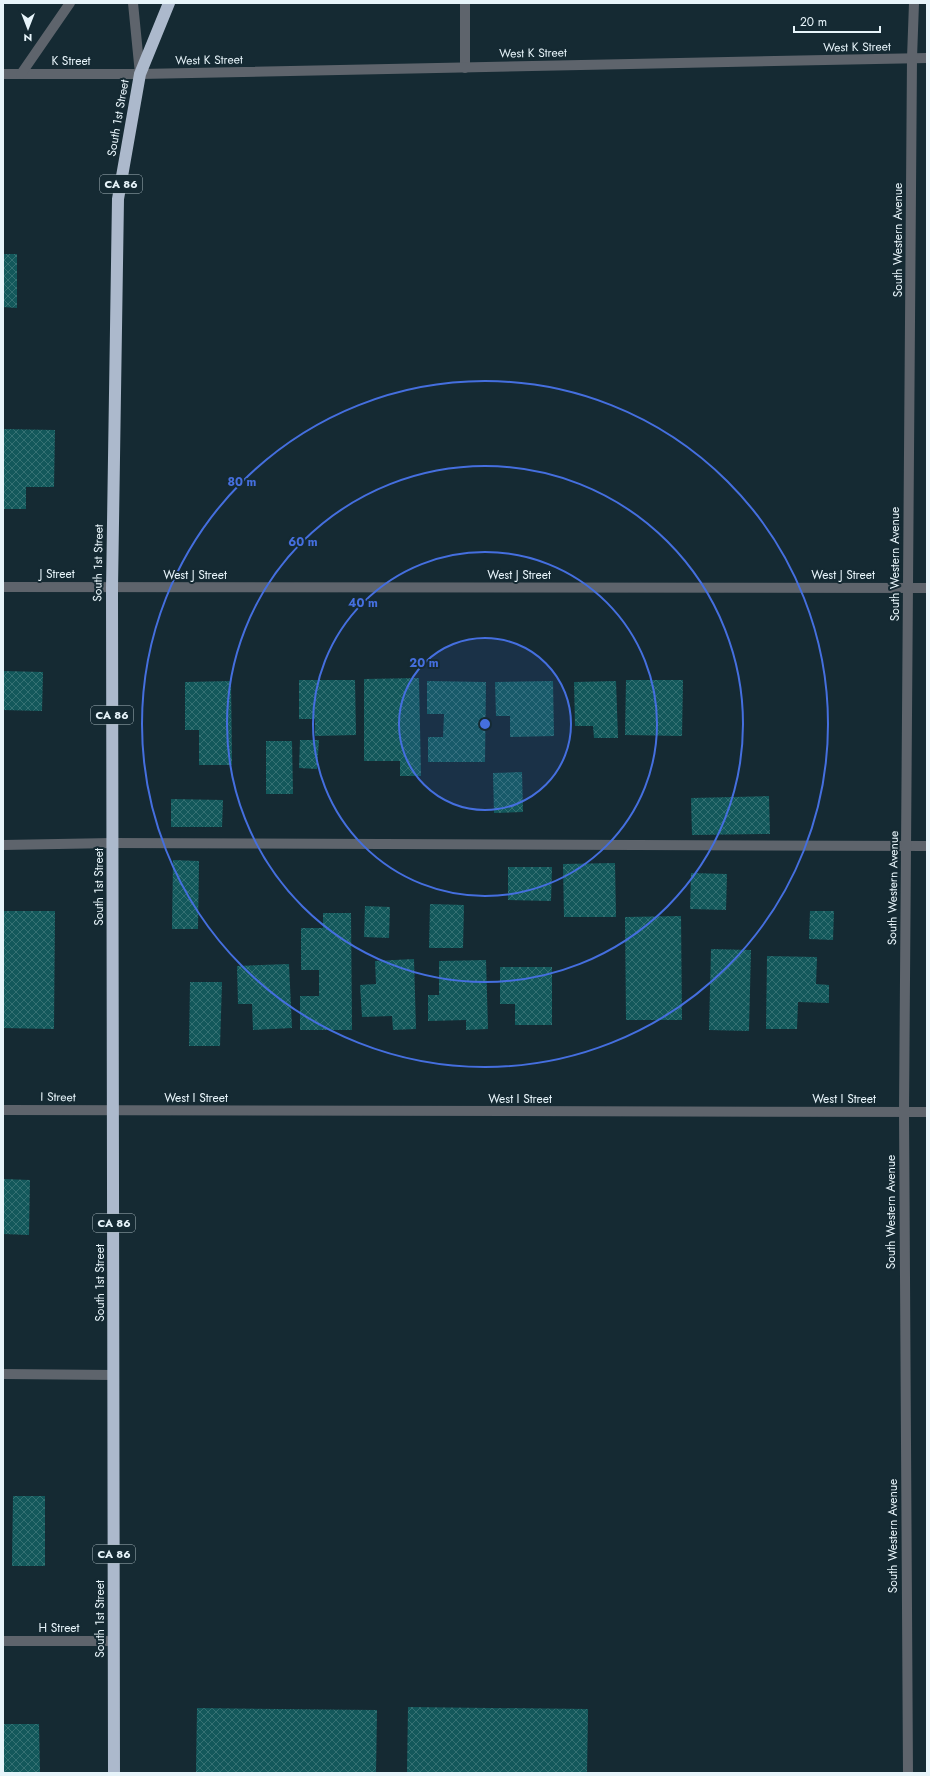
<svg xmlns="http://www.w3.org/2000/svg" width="930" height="1776" font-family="Jost,sans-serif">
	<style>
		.building { fill: url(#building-cross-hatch) }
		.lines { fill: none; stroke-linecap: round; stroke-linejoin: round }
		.minor { stroke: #5e646c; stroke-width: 10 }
		.highway { stroke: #acb9cc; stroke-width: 12 }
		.ring { fill: none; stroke: #456fdf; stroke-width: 2 }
		.labels { text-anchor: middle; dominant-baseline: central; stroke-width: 4; stroke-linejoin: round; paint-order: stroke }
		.shield { fill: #152a33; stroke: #a8b7be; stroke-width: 1 }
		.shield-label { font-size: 11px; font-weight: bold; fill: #e7f4fa }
		.street-label { font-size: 12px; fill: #e7f4fa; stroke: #152a33 }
		.centre { fill: #456fdf; stroke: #152a33; stroke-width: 2 }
		.ring-label { font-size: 12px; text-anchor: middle; font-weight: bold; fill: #456fdf; stroke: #152a33; stroke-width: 4; stroke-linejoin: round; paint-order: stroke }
	</style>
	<defs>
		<pattern id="building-cross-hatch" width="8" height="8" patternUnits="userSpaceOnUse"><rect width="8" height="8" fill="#13585b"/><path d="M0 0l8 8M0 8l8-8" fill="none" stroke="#357173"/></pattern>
	</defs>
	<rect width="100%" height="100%" fill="#152a33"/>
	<g class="building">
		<polygon points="3,254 17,254 17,308 3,307"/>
		<polygon points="3,429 55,430 54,487 26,487 26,509 3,509"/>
		<polygon points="3,671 43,672 42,711 3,710"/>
		<polygon points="419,678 421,776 400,776 400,761 364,761 364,679"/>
		<polygon points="299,680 355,680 356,735 315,736 315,719 299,719"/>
		<polygon points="626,680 683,680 682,736 625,735"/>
		<polygon points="231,681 232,765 199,765 199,730 185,730 185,682"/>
		<polygon points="427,681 486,682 485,762 428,762 428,737 443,737 444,714 427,714"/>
		<polygon points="553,681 554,736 510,737 510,716 496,716 495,682"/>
		<polygon points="616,681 618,738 594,738 593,726 575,726 574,682"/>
		<polygon points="300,740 319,740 317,769 299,768"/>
		<polygon points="266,741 292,741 293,794 266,794"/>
		<polygon points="522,772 523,812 494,813 493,773"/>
		<polygon points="769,796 770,834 692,835 691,798"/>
		<polygon points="171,799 223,800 222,827 171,827"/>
		<polygon points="173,860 199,861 198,929 172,929"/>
		<polygon points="615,863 616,917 564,917 563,864"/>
		<polygon points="508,867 552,867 551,901 508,900"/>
		<polygon points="691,873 727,874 726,910 690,909"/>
		<polygon points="430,904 464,905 463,948 429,948"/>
		<polygon points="365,906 390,907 389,938 364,937"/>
		<polygon points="3,911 55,911 54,1029 3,1028"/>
		<polygon points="810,911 834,911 833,940 809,939"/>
		<polygon points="323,913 351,913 352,1030 300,1030 300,996 319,996 319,970 301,970 301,928 323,928"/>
		<polygon points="681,916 682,1020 626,1020 625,917"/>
		<polygon points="711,949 751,950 749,1031 709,1030"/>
		<polygon points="767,956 817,957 816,984 829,985 829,1003 798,1002 797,1029 766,1029"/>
		<polygon points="414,959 416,1029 393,1030 392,1016 362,1017 360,985 376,984 375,961"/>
		<polygon points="486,960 488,1029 466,1030 466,1020 428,1021 428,995 439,995 439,961"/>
		<polygon points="289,964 292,1028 253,1030 252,1004 238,1004 237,966"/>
		<polygon points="500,967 552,967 552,1025 515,1025 515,1004 500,1004"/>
		<polygon points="190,982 222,982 220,1046 189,1046"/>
		<polygon points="4,1179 30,1180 29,1235 3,1234"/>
		<polygon points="13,1496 45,1496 45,1566 12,1566"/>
		<polygon points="408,1707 588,1709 587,1773 407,1773"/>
		<polygon points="197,1708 377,1710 376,1773 196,1773"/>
		<polygon points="3,1724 39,1724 40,1773 3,1773"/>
	</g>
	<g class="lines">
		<g class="minor">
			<polyline points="133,3 140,74"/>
			<polyline points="465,3 465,68"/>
			<polyline points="3,74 140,74 927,58"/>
			<polyline points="21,74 70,3"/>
			<polyline points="3,587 927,588"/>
			<polyline points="3,845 112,843 927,846"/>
			<polyline points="3,1110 927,1112"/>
			<polyline points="3,1374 114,1375"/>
			<polyline points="3,1641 114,1641"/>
			<polyline points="908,1773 904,1112 912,58 914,3"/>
		</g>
		<polyline class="highway" points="114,1773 112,588 118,199 140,74 169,3"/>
	</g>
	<circle cx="485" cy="724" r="86" fill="#456fdf" fill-opacity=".12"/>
	<g class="ring">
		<circle cx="485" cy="724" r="86"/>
		<circle cx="485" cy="724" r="172"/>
		<circle cx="485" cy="724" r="258"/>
		<circle cx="485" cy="724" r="343"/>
	</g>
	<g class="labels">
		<g class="shield">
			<rect x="100" y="175" width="42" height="18" rx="3"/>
			<rect x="91" y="706" width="42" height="18" rx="3"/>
			<rect x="93" y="1214" width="42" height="18" rx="3"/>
			<rect x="93" y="1545" width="42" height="18" rx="3"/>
		</g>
		<g class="shield-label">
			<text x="121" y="184">CA 86</text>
			<text x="112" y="715">CA 86</text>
			<text x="114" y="1223">CA 86</text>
			<text x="114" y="1554">CA 86</text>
		</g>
		<g class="street-label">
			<text transform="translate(857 47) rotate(-1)">West K Street</text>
			<text transform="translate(533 53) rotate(-1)">West K Street</text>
			<text transform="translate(209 60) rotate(-1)">West K Street</text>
			<text x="71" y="61">K Street</text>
			<text transform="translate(118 118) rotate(-80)">South 1st Street</text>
			<text transform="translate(898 240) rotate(-90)">South Western Avenue</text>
			<text transform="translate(98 563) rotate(-89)">South 1st Street</text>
			<text transform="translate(895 564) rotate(-90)">South Western Avenue</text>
			<text x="57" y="574">J Street</text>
			<text x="195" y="575">West J Street</text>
			<text x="519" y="575">West J Street</text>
			<text x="843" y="575">West J Street</text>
			<text transform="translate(99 887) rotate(-90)">South 1st Street</text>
			<text transform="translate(893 888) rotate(-89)">South Western Avenue</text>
			<text transform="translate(58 1097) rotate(1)">I Street</text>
			<text x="196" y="1098">West I Street</text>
			<text x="520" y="1099">West I Street</text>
			<text x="844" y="1099">West I Street</text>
			<text transform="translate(891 1212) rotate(-90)">South Western Avenue</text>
			<text transform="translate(100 1283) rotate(-90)">South 1st Street</text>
			<text transform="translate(893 1536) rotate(-90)">South Western Avenue</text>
			<text transform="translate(100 1619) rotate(-90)">South 1st Street</text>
			<text x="59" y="1628">H Street</text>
		</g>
	</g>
	<circle cx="485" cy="724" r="6" class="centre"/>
	<g class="ring-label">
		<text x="242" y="486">80 m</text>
		<text x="303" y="546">60 m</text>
		<text x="363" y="607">40 m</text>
		<text x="424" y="667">20 m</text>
	</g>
	<rect width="930" height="1776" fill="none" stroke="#e7f4fa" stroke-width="8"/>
	<g transform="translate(28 28) rotate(180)" stroke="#152a33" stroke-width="3" paint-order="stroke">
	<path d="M0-3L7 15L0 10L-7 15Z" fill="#e7f4fa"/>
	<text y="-6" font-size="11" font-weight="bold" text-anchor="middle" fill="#e7f4fa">N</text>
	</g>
	<path d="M794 26v6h86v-6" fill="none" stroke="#e7f4fa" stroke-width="2"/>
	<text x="800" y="26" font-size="12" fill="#e7f4fa" stroke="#152a33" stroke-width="3" paint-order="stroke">20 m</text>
</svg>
